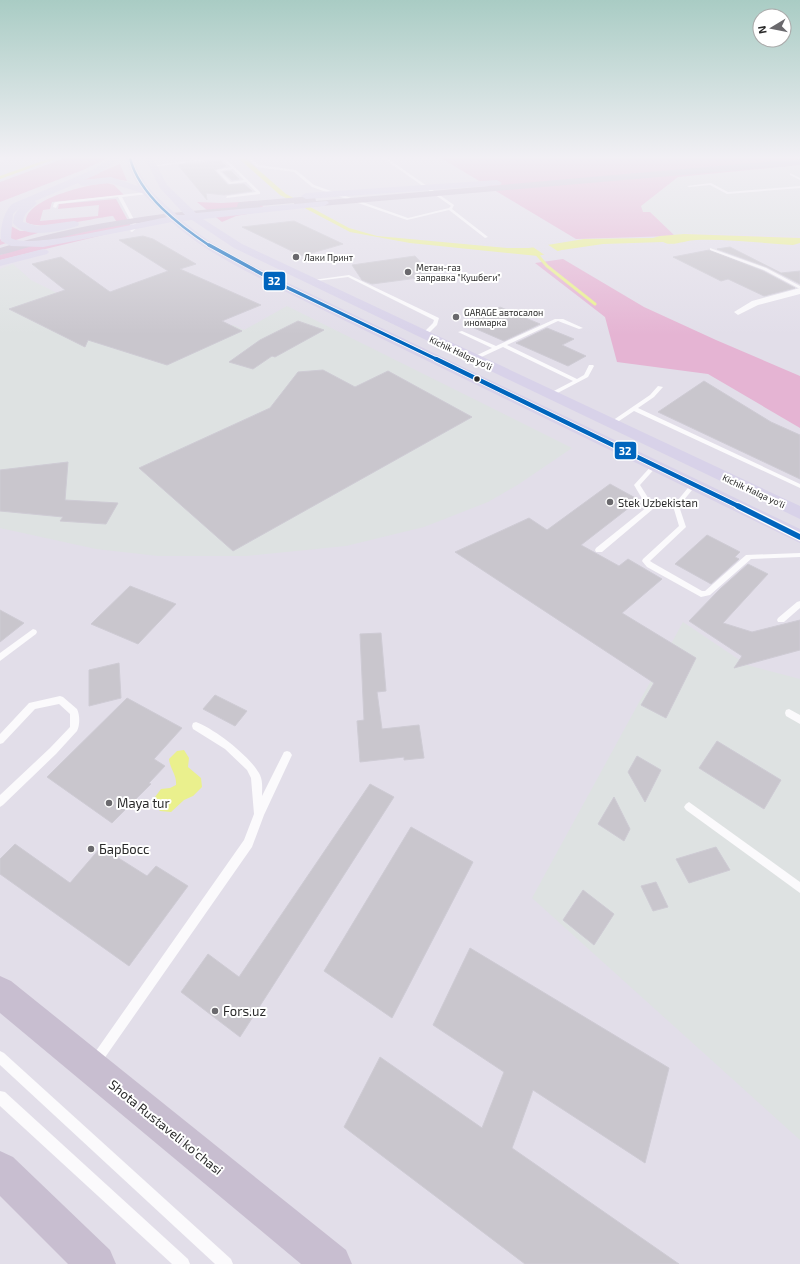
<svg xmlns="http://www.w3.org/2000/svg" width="800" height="1264" font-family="'Exo 2',sans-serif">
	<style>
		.industrial { fill: #dee2e2 }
		.green { fill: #e5b4d3 }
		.water { fill: #eaf08d }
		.pier { fill: #e2dee9 }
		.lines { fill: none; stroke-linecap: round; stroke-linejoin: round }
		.stream { stroke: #eaf08d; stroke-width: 3 }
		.building { fill: #c9c6cd; stroke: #cecbd4 }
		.lane { fill: #fbfafc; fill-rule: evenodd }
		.street { fill: #fbfafc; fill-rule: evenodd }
		.primary { fill: #c8bed0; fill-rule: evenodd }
		.highway { fill: #d8d2e9; fill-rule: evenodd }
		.bus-1-far3-casing { stroke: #fff; stroke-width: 4 }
		.bus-1-far2-casing { stroke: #fff; stroke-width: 5 }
		.bus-1-far1-casing { stroke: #fff; stroke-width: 6 }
		.bus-1-casing { stroke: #fff; stroke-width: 8 }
		.bus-1-far3 { stroke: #0065bd; stroke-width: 2.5 }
		.bus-1-far2 { stroke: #0065bd; stroke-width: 3.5 }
		.bus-1-far1 { stroke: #0065bd; stroke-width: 4.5 }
		.bus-1 { stroke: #0065bd; stroke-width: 5.5 }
		.poi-dot { fill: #6a696d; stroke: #fff; stroke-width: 1.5 }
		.bus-dot { fill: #2a2a2a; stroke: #fff; stroke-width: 1.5 }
		.labels { text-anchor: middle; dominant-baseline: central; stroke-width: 4; stroke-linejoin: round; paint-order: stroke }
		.far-poi-label { font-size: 9px; fill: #2a2a2a; stroke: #fff; text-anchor: start }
		.far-street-label { font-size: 9px; fill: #2a2a2a; stroke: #fff }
		.poi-label { font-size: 11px; fill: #2a2a2a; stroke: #fff; text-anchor: start }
		.near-poi-label { font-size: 13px; fill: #2a2a2a; stroke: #fff; text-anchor: start }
		.near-street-label { font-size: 13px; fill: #2a2a2a; stroke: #fff }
		.line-badge { stroke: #fff; stroke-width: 1.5 }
		.badge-label { font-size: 11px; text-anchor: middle; font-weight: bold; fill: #fff }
	</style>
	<rect width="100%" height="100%" fill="#e2dee9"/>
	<g class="industrial">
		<polygon points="800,165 800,236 688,233 674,235 650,212 643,212 641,206 678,177"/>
		<polygon points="13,264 31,280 85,307 217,332 233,325 244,330 287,306 572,448 519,484 488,502 424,527 346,546 246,556 158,556 96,549 0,528 0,269"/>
		<polygon points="683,622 747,665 800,679 800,1140 532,898"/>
	</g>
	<g class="green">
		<polygon points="65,158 108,158 83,170 0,202 0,182"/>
		<polygon points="441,158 795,158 800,160 800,165 678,177 641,206 643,212 650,212 674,235 672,236 576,239"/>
		<polygon points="120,164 127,181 108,178 81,180"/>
		<path d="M107,183L114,185L124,195L52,202L50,209L43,210L40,221L98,216L99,205L58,209L59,204L116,199L132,228L0,260V255L39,242L118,224L113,216C92,218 42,232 26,222C25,199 89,184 107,183Z"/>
		<polygon points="261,201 264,211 236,216 222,222 197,202 221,203"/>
		<polygon points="11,226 20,231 44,231 0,245 0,240"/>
		<polygon points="563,259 644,307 716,340 800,376 800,428 708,374 617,362 605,317 535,263"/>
	</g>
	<g class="water">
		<polygon points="51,158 58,158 0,179 0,176"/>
		<path d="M238,158H245L286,194L349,228L377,236L507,248H529L584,239L653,238L660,236L684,234L800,238V243L793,245C761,243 729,239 696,240C686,240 672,247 663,242L603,244L562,250L538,256L410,243L350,232L280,195Z"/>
		<path d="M184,750L189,758L188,767L201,778L202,787L193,796L184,800L171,812L160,811L155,805V797L161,789L170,788L176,785C177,775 170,769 169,759L177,751Z"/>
	</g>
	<polygon class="pier" points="544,242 559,252 546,256 530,245"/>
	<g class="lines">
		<polyline class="stream" points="534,251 547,266 595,304"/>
	</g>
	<g class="building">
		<polygon points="220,161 226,166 214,170 228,185 244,184 252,191 224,195 206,193 207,200 178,165"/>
		<polygon points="231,171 239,179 232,180 223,172"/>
		<polygon points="294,221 343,244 302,256 242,227"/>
		<polygon points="143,236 153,239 196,264 180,269 261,305 222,321 242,331 167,365 88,340 85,347 9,309 65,290 32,264 61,257 110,292 168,271 119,240"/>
		<polygon points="730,247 781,273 800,271 800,284 767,267 717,249"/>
		<polygon points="709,250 763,271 795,288 764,296 728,279 721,281 673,257"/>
		<polygon points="415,256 433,276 372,284 362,280 352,265"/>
		<polygon points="500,307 540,324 504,341 465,324"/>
		<polygon points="298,321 324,330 275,357 272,356 253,369 229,362 260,340"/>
		<polygon points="547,328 574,339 562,345 586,356 568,366 516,343"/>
		<polygon points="323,370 355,387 388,371 472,417 233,551 139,468 270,408 298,372"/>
		<polygon points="704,381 771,422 800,435 800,479 658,412"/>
		<polygon points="68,462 65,500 118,503 106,524 60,521 63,517 0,511 0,470"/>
		<polygon points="610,484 639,500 581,545 619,566 628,559 662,579 622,613 696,658 666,718 641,705 654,683 455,552 529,518 547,530"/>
		<polygon points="707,535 740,552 735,557 739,559 711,584 675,564"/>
		<polygon points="748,564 768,574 723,623 752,632 800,620 800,650 734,668 742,656 689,621 720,589"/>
		<polygon points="130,586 176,604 138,644 91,624"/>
		<polygon points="0,610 24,623 0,642"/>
		<polygon points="381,633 386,691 377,692 382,729 419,725 424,758 404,760 404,757 360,762 357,721 364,720 360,634"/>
		<polygon points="119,663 121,698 89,706 89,670"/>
		<polygon points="215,695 247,711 235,726 203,709"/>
		<polygon points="127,698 182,728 154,759 165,766 149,783 151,784 112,823 47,777"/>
		<polygon points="717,741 781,780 764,809 699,768"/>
		<polygon points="637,756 661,770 645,802 628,772"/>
		<polygon points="370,784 394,797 240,1037 181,992 208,954 239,977"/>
		<polygon points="614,797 630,829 624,841 598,824"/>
		<polygon points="411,827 473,862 392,1018 324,971"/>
		<polygon points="15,844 70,883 101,847 147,876 156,866 188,886 129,966 0,874 0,859"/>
		<polygon points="716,847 730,870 689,883 676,859"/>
		<polygon points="656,882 668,907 653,911 641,886"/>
		<polygon points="583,890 614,914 594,945 563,920"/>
		<polygon points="470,948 669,1068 645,1163 533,1090 512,1148 679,1264 525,1264 344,1127 380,1057 482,1128 504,1072 433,1025"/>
	</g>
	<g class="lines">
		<g class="lane">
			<polygon points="0,158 5,160 0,162"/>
			<polygon points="211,158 221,158 152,167 150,166"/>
			<path d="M221,158H225L260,192V194L226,198L227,196L256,192L246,182L229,184L216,170L231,167ZM233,169L244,180L231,182L220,171Z"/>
			<polygon points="247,158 251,158 259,165 296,170 314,185 408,218 449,208 451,206 383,158 387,158 454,205 452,209 488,237 485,238 449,210 407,220 312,187 294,172 257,167"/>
			<polygon points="790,173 800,178 800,180 790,175"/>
			<polygon points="711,183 728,192 800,186 800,188 727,194 710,185 689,187 687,186"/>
			<polygon points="147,192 148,194 122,197 138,227 132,232 130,231 134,227 118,197 58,204 56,208 53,207 54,203 56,202"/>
			<polygon points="710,248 766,268 800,286 800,289 764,270 710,250"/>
			<polygon points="349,275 439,318 437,325 426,336 422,336 422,334 433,323 434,320 348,277 308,282 306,281"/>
			<polygon points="555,319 563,319 583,328 579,329 558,321 507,345 577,379 584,375 589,365 593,365 594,366 588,377 550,397 548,396 548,394 573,381 503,347 475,360 471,360 471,358 492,348 458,332 462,331 496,346"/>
			<polygon points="658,386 663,387 654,397 638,408 800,484 800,488 634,411 613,425 609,425 609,423 650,395"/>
			<polygon points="655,463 658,465 640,485 654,507 653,509 602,552 596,552 595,550 596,548 647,507 634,485 653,464"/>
			<polygon points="694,482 697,484 679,506 686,527 650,561 653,563 702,591 705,591 746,555 800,553 800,557 751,559 710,595 701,597 647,567 642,561 643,559 679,526 673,506 692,483"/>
			<polygon points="800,601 800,608 784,622 778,622 777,620 778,618 797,602"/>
			<polygon points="33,629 36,630 37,632 36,634 0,661 0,653"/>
			<path d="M60,696L63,697L77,709C80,715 80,725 77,731L56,754L3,805L0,807V795L50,748L70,727V714L59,704L35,709L3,743L0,744V734L29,703Z"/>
			<polygon points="789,709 800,715 800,724 786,716 785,713 786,710"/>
			<path d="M196,722C215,729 251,757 260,775C263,781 262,790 262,796L284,752L287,751L290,752L292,755L264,815L252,847L99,1066L95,1068L91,1066L89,1062L91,1058L244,840L254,814L251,778L247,770L225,749L193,729L192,726L193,723Z"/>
			<polygon points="689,802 800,882 800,893 686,810 684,807 686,804"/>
			<polygon points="0,1051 4,1053 231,1259 233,1264 215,1264 0,1065"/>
			<polygon points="0,1091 5,1092 188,1259 190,1264 172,1264 0,1106"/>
		</g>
		<polygon class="street" points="800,288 800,294 758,305 738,315 734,312 752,301"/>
		<g class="primary">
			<path d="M800,159V165L298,208L295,207L294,203L260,206V210L256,211C202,216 148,220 95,230C62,236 32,247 0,255V248C77,224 156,213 237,207L238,203L241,202L312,196L315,197L316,201Z"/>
			<polygon points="0,976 11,981 346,1250 352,1264 301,1264 0,1013"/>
			<polygon points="0,1151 13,1157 110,1250 116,1264 68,1264 0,1196"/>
		</g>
		<g class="highway">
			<path d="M111,158H121L98,174L84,180L111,177L138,186L128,166L126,158H134C141,184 158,198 177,215H185L160,188L145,158H153L167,185L196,213L327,201L329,203L324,206L203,219L242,244L800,506V519L234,248L192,220L183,221C213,248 251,264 286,282L800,529V543L278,288C241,268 203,251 172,222L43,247L11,246L1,241C0,229 3,213 12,204L92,170ZM78,183L82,186L110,183L142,193L167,217C141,222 29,250 11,238L13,214L19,208L14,216L13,223C26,240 60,231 78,226L79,224L78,222L74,221L37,226L23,222C24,211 31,210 37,203L35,201Z"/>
			<polygon points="497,180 502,183 500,185 306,199 301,196 306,193"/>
			<polygon points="43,249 47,250 49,252 47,254 0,266 0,260"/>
		</g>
		<defs>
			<path id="bus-1-far3" d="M130,158C139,195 180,226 210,246"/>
			<polyline id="bus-1-far2" points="209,245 282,285 438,360"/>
			<polyline id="bus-1-far1" points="436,359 740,507"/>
			<polyline id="bus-1" points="738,506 800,537"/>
		</defs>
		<use href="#bus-1-far3" class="bus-1-far3-casing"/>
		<use href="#bus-1-far2" class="bus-1-far2-casing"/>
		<use href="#bus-1-far1" class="bus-1-far1-casing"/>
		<use href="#bus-1" class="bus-1-casing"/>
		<use href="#bus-1-far3" class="bus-1-far3"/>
		<use href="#bus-1-far2" class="bus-1-far2"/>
		<use href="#bus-1-far1" class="bus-1-far1"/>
		<use href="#bus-1" class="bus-1"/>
	</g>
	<linearGradient id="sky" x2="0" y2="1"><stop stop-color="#a9ccc4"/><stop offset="0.47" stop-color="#f2f0f5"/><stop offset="1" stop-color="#f2f0f5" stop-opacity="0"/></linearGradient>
	<rect width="800" height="335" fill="url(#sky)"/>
	<g class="poi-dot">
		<circle cx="296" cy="257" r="4"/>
		<circle cx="408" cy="272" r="4"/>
		<circle cx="456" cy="317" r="4"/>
		<circle cx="610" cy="502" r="4"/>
		<circle cx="109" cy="803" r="4"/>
		<circle cx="91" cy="849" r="4"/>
		<circle cx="215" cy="1011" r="4"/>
	</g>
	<circle class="bus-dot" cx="477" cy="379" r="3.5"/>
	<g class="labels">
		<g class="far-poi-label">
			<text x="304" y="257">Лаки Принт</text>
			<text x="416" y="267">Метан-газ<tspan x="416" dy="10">заправка "Кушбеги"</tspan></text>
			<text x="464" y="312">GARAGE автосалон<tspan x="464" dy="10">иномарка</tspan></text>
		</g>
		<g class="far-street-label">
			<text transform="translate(461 353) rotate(25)">Kichik Halqa yo'li</text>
			<text transform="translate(754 491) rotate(25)">Kichik Halqa yo'li</text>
		</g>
		<g class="poi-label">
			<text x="618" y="502">Stek Uzbekistan</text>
		</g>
		<g class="near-poi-label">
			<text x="117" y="803">Maya tur</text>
			<text x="99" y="849">БарБосс</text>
			<text x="223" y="1011">Fors.uz</text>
		</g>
		<g class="near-street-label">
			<text transform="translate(166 1127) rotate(39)">Shota Rustaveli ko'chasi</text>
		</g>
	</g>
	<g class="line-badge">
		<rect x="263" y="271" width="23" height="20" rx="4" fill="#0065bd"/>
		<rect x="614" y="441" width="23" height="19" rx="4" fill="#0065bd"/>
	</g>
	<g class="badge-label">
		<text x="274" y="285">32</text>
		<text x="625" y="455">32</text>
	</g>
	<g transform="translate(772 28) rotate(260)"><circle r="19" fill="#ffffff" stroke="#aaaaaa"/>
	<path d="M0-3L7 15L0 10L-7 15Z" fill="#6a696d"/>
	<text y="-6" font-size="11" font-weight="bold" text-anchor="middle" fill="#2a2a2a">N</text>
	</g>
</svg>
